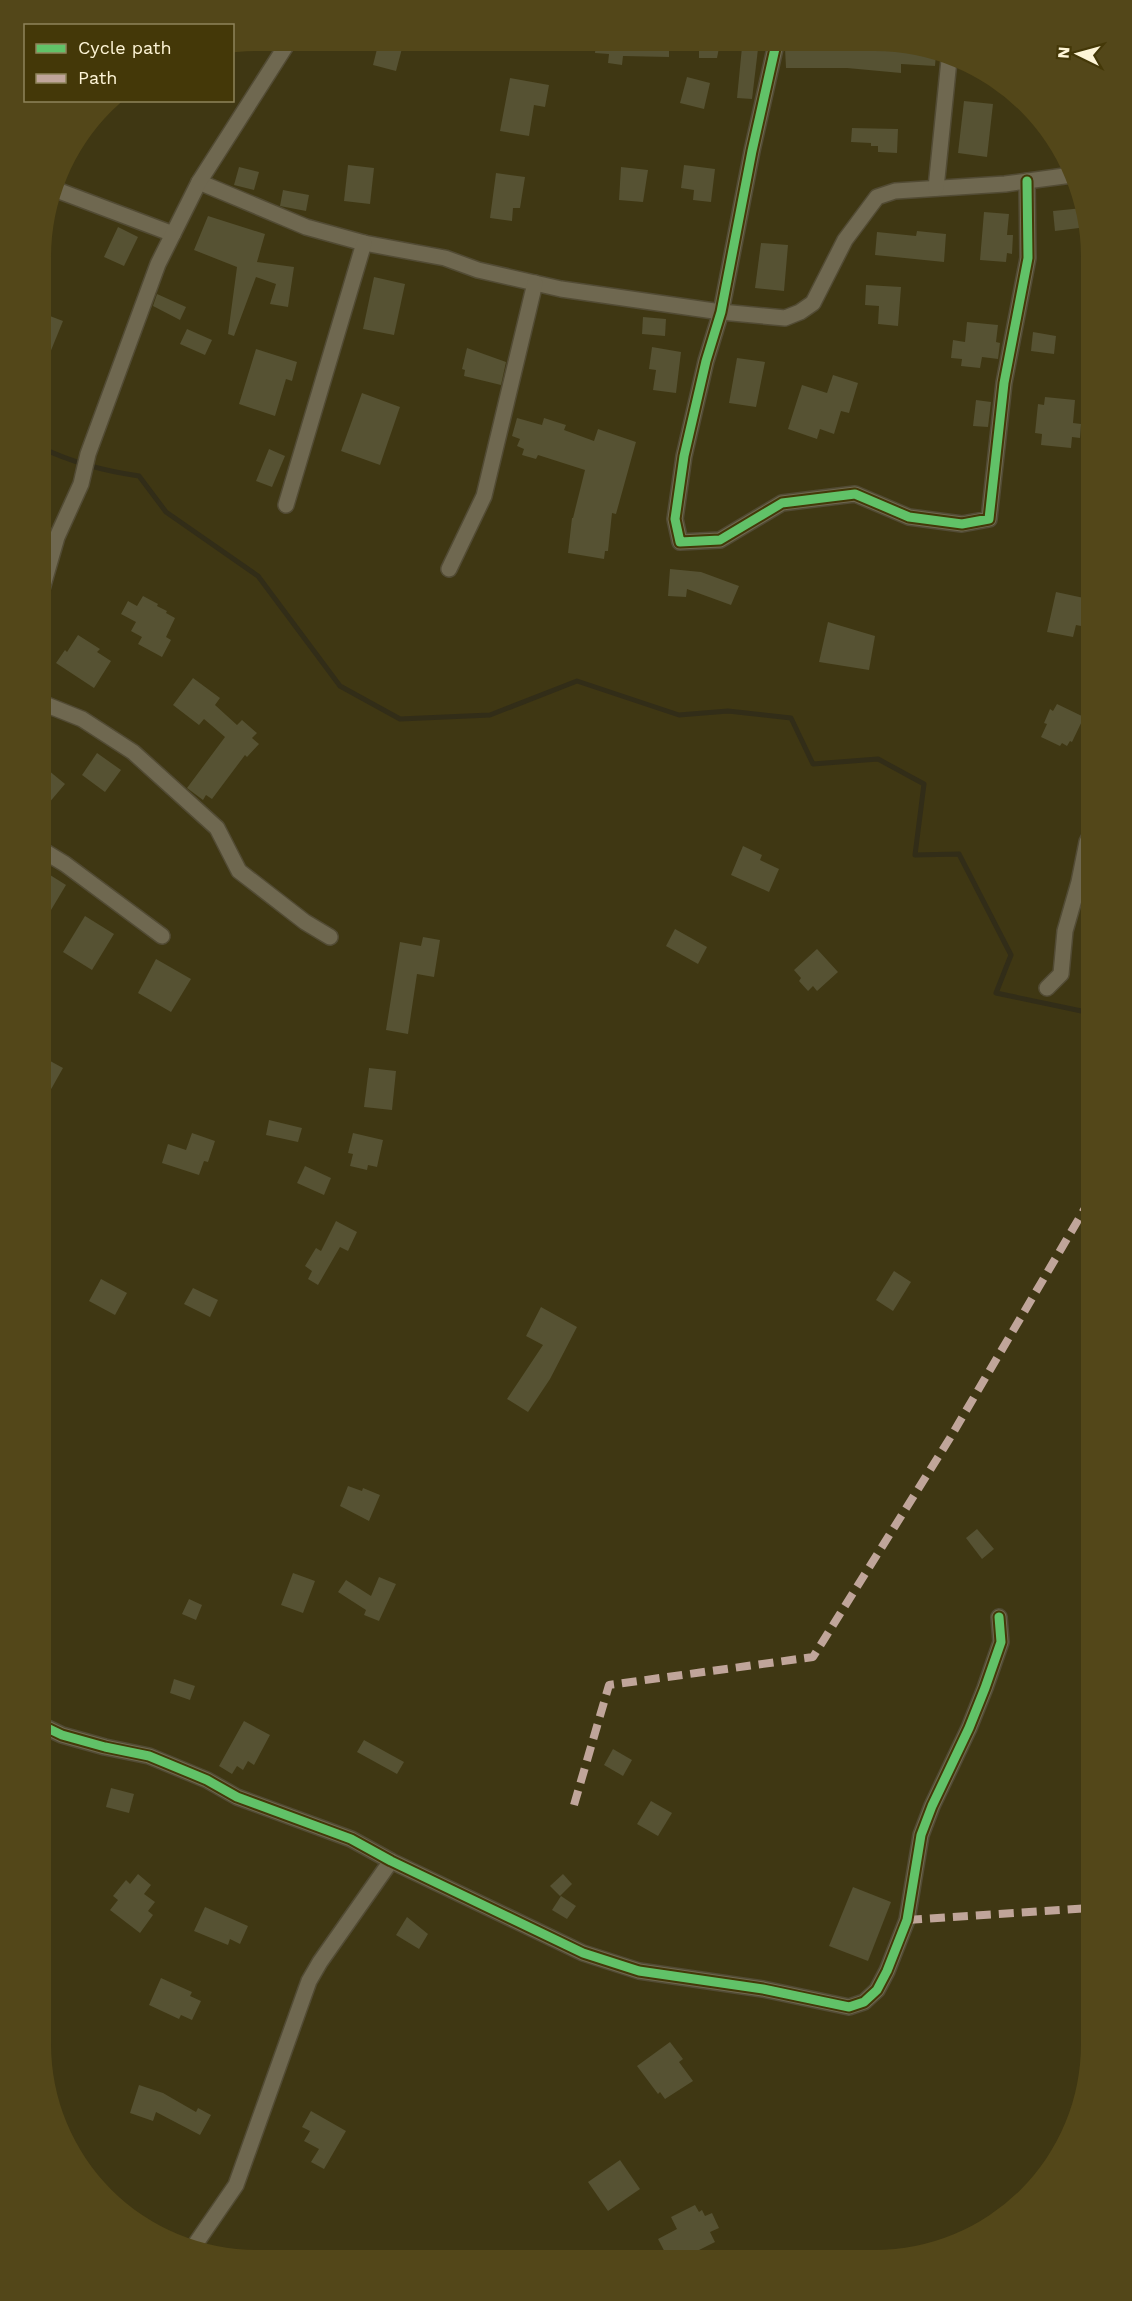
<svg xmlns="http://www.w3.org/2000/svg" width="1132" height="2301" font-family="'Work Sans',sans-serif">
	<style>
		.lines { fill: none; stroke-linecap: round; stroke-linejoin: round }
		.stream { stroke: #322d18; stroke-width: 5 }
		.building { fill: #565233 }
		.minor-casing { stroke: #524b34; stroke-width: 18 }
		.minor { stroke: #6f6850; stroke-width: 15 }
		.quiet { stroke: #c0a59a; stroke-width: 8; stroke-dasharray: 15 8; stroke-linecap: butt }
		.cycleway-casing { stroke: #443808; stroke-width: 13 }
		.cycleway { stroke: #61c268; stroke-width: 9 }
	</style>
	<rect width="100%" height="100%" fill="#3f3713"/>
	<g class="lines">
		<path class="stream" d="M42,448C73,463 105,471 139,476L166,512L258,576L340,686L400,719L490,715L577,681L679,715L728,711L791,718L813,764L878,759L924,784L915,855L959,854L1011,955L996,993L1091,1013"/>
	</g>
	<g class="building">
		<polygon points="379,41 404,41 396,71 373,65"/>
		<polygon points="596,43 669,43 669,57 623,56 622,65 608,63 609,54 595,53"/>
		<polygon points="699,43 720,43 717,58 699,58"/>
		<polygon points="913,46 921,47 936,54 935,66 901,64 901,73 847,68 786,68 785,48 866,48 912,51"/>
		<polygon points="742,47 758,49 752,99 737,98"/>
		<polygon points="687,77 710,83 704,109 680,103"/>
		<polygon points="510,78 549,85 545,107 534,105 529,136 500,131"/>
		<polygon points="964,101 993,104 987,157 958,153"/>
		<polygon points="852,128 898,129 897,153 878,152 878,146 871,146 871,143 851,142"/>
		<polygon points="348,165 374,168 370,204 344,201"/>
		<polygon points="684,165 715,169 711,202 693,200 694,190 681,188"/>
		<polygon points="239,167 259,172 254,190 234,185"/>
		<polygon points="621,167 648,170 643,202 619,200"/>
		<polygon points="496,173 525,177 520,208 513,208 512,221 490,218"/>
		<polygon points="283,190 309,195 306,211 280,206"/>
		<polygon points="1083,208 1087,227 1055,231 1053,211"/>
		<polygon points="984,212 1009,214 1007,235 1013,235 1012,254 1007,253 1006,262 980,260"/>
		<polygon points="208,216 265,234 257,262 294,267 288,307 270,304 276,284 256,277 234,336 228,334 237,267 194,250"/>
		<polygon points="118,227 138,237 124,266 104,257"/>
		<polygon points="917,231 946,234 944,262 875,255 877,232 916,236"/>
		<polygon points="761,243 788,245 784,291 755,288"/>
		<polygon points="374,277 405,284 394,335 363,329"/>
		<polygon points="866,285 901,287 898,326 878,324 879,306 865,305"/>
		<polygon points="157,294 186,307 180,320 153,306"/>
		<polygon points="42,313 63,321 43,370 42,370"/>
		<polygon points="643,317 666,319 665,336 642,334"/>
		<polygon points="967,322 998,325 996,342 1000,343 998,359 982,357 980,368 961,366 962,359 951,358 953,340 965,342"/>
		<polygon points="187,329 212,340 205,355 180,344"/>
		<polygon points="1033,332 1056,336 1054,354 1031,351"/>
		<polygon points="652,347 681,352 676,393 653,390 656,370 649,369"/>
		<polygon points="467,348 506,362 501,385 464,376 465,370 462,369"/>
		<polygon points="256,349 297,362 292,381 286,379 275,416 239,404"/>
		<polygon points="737,358 765,362 756,407 729,403"/>
		<polygon points="833,375 858,383 849,413 841,411 834,434 820,429 817,439 788,429 802,385 827,393"/>
		<polygon points="362,393 400,407 380,465 341,451"/>
		<polygon points="1045,397 1075,400 1073,423 1081,424 1080,438 1072,437 1071,448 1041,445 1042,434 1035,433 1038,404 1044,405"/>
		<polygon points="976,400 991,402 988,427 973,426"/>
		<polygon points="517,418 542,425 544,418 566,425 564,430 594,441 598,429 636,442 616,514 612,513 608,551 605,551 604,559 568,553 572,518 573,518 585,470 538,455 536,459 522,455 524,449 517,446 520,439 512,436"/>
		<polygon points="269,449 285,456 272,487 256,481"/>
		<polygon points="670,569 701,572 739,586 731,605 687,589 686,597 668,596"/>
		<polygon points="1056,592 1084,598 1081,611 1089,613 1086,627 1076,625 1073,637 1047,632"/>
		<polygon points="143,596 158,604 157,606 167,611 166,613 175,618 166,637 171,640 162,657 138,644 142,637 131,631 136,622 121,614 128,601 137,606"/>
		<polygon points="828,622 875,636 869,670 819,662"/>
		<polygon points="78,635 100,649 97,652 111,661 94,688 56,663 65,650 67,652"/>
		<polygon points="193,678 220,698 215,705 237,725 242,720 257,733 252,738 259,744 247,757 245,755 212,799 206,795 203,800 187,788 225,737 204,719 199,725 173,705"/>
		<polygon points="1057,704 1084,717 1072,742 1070,741 1067,746 1062,743 1060,746 1041,737 1047,724 1044,723 1050,709 1053,711"/>
		<polygon points="97,753 121,770 105,792 82,775"/>
		<polygon points="42,765 65,784 42,811"/>
		<polygon points="743,846 762,855 760,860 779,869 769,892 731,875"/>
		<polygon points="42,870 66,885 42,925"/>
		<polygon points="85,916 114,934 92,970 63,952"/>
		<polygon points="675,929 707,947 698,964 666,946"/>
		<polygon points="423,937 440,940 434,977 417,974 408,1034 386,1030 400,942 421,946"/>
		<polygon points="817,949 838,972 817,991 813,986 808,991 799,981 801,978 794,970"/>
		<polygon points="156,959 191,979 171,1012 138,993"/>
		<polygon points="41,1056 63,1068 41,1107"/>
		<polygon points="369,1068 396,1071 392,1110 364,1107"/>
		<polygon points="269,1120 302,1128 298,1142 266,1135"/>
		<polygon points="192,1133 215,1141 208,1162 204,1161 199,1175 162,1163 168,1144 186,1150"/>
		<polygon points="353,1133 383,1140 377,1167 368,1165 367,1170 350,1166 353,1154 348,1153"/>
		<polygon points="305,1166 331,1178 324,1195 297,1183"/>
		<polygon points="336,1221 357,1232 348,1251 340,1247 318,1285 308,1279 312,1271 305,1266 316,1248 321,1251"/>
		<polygon points="894,1271 911,1282 893,1311 876,1300"/>
		<polygon points="101,1279 127,1293 115,1315 89,1301"/>
		<polygon points="193,1288 218,1300 210,1317 184,1304"/>
		<polygon points="541,1307 577,1327 550,1379 528,1412 507,1399 543,1345 526,1336"/>
		<polygon points="348,1486 362,1491 363,1488 380,1495 369,1521 340,1506"/>
		<polygon points="977,1529 994,1549 982,1559 966,1538"/>
		<polygon points="293,1573 315,1581 303,1613 281,1605"/>
		<polygon points="379,1577 396,1584 379,1621 364,1615 366,1610 338,1592 346,1580 371,1596"/>
		<polygon points="189,1599 202,1605 196,1620 182,1614"/>
		<polygon points="174,1679 195,1686 190,1700 170,1693"/>
		<polygon points="244,1721 270,1735 254,1765 248,1761 243,1770 237,1766 232,1774 219,1766"/>
		<polygon points="364,1740 404,1762 397,1774 357,1752"/>
		<polygon points="613,1749 632,1760 623,1776 604,1765"/>
		<polygon points="111,1788 134,1794 129,1813 106,1807"/>
		<polygon points="651,1801 672,1813 658,1836 637,1824"/>
		<polygon points="138,1874 151,1885 144,1894 155,1902 148,1911 153,1915 140,1933 110,1910 118,1900 113,1896 126,1880 130,1884"/>
		<polygon points="563,1874 572,1884 560,1896 550,1886"/>
		<polygon points="853,1887 891,1902 868,1961 829,1946"/>
		<polygon points="561,1896 576,1906 567,1919 552,1910"/>
		<polygon points="205,1907 248,1926 240,1944 230,1939 228,1945 194,1931"/>
		<polygon points="407,1917 428,1934 419,1949 396,1935"/>
		<polygon points="161,1978 192,1992 190,1996 201,2001 192,2020 181,2015 179,2019 149,2005"/>
		<polygon points="670,2042 683,2059 679,2062 693,2081 665,2099 660,2092 658,2094 637,2066"/>
		<polygon points="139,2085 163,2093 196,2112 198,2108 211,2115 200,2135 156,2112 153,2121 130,2113"/>
		<polygon points="311,2111 346,2131 324,2169 311,2162 319,2149 304,2141 310,2131 302,2127"/>
		<polygon points="620,2160 640,2189 608,2211 588,2182"/>
		<polygon points="695,2205 699,2212 702,2210 705,2216 712,2213 719,2228 710,2232 715,2242 679,2260 669,2260 658,2239 677,2229 671,2217"/>
	</g>
	<g class="lines">
		<defs>
			<g id="minor">
				<polyline points="776,44 752,151 721,312 706,361 684,456 675,519 680,542 720,540 782,503 855,494 909,517 962,524 989,519 1004,383 1028,258 1027,181"/>
				<polyline points="199,182 306,227 364,243 445,258 478,270 561,289 721,312 785,318 800,312 813,303 845,240 877,197 895,191 1005,184 1072,175"/>
				<polyline points="936,188 949,60"/>
				<polyline points="54,189 173,234"/>
				<polyline points="286,505 364,243"/>
				<polyline points="449,569 484,496 535,283"/>
				<polyline points="42,589 57,537 81,484 88,454 158,264 199,182 289,41"/>
				<polyline points="42,703 82,719 133,752 217,828 239,871 305,922 330,937"/>
				<polyline points="42,850 65,864 162,936"/>
				<polyline points="1047,988 1061,974 1065,931 1079,882 1087,842 1091,834"/>
				<polyline points="41,1725 62,1735 105,1747 149,1756 207,1780 237,1797 351,1839 391,1861 583,1953 639,1971 763,1989 849,2007 864,2002 877,1990 887,1971 907,1920 921,1835 932,1806 969,1728 985,1688 1001,1642 999,1617"/>
				<polyline points="192,2249 236,2185 309,1981 320,1962 391,1861"/>
			</g>
		</defs>
		<use href="#minor" class="minor-casing"/>
		<use href="#minor" class="minor"/>
		<g class="quiet">
			<polyline points="574,1805 609,1685 813,1657 950,1438 1091,1198"/>
			<polyline points="907,1920 1091,1908"/>
		</g>
		<defs>
			<g id="cycleway">
				<polyline points="776,44 752,151 721,312 706,361 684,456 675,519 680,542 720,540 782,503 855,494 909,517 962,524 989,519 1004,383 1028,258 1027,181"/>
				<polyline points="41,1725 62,1735 105,1747 149,1756 207,1780 237,1797 351,1839 391,1861 583,1953 639,1971 763,1989 849,2007 864,2002 877,1990 887,1971 907,1920 921,1835 932,1806 969,1728 985,1688 1001,1642 999,1617"/>
			</g>
		</defs>
		<use href="#cycleway" class="cycleway-casing"/>
		<use href="#cycleway" class="cycleway"/>
	</g>
	<path d="M0 0H1132V2301H0ZM257 51H875A206 206 0 0 1 1081 257V2044A206 206 0 0 1 875 2250H257A206 206 0 0 1 51 2044V257A206 206 0 0 1 257 51Z" fill="#534719" fill-rule="evenodd"/>
	<rect x="24" y="24" width="210" height="78" fill="#443808" stroke="#8e845b" stroke-width="1.5"/>
	<rect x="36" y="44" width="30" height="9" fill="#61c268" stroke="#8e845b" stroke-width="1.5"/>
	<text x="78" y="54" font-size="18" fill="#fef5d7">Cycle path</text>
	<rect x="36" y="74" width="30" height="9" fill="#c0a59a" stroke="#8e845b" stroke-width="1.5"/>
	<text x="78" y="84" font-size="18" fill="#fef5d7">Path</text>
	<g transform="translate(1078 54) rotate(275)" stroke="#443808" stroke-width="4.5" paint-order="stroke">
	<path d="M0-4.5L10 22L0 15L-10 22Z" fill="#fef5d7"/>
	<text y="-9" font-size="16" font-weight="bold" text-anchor="middle" fill="#fef5d7">N</text>
	</g>
</svg>
